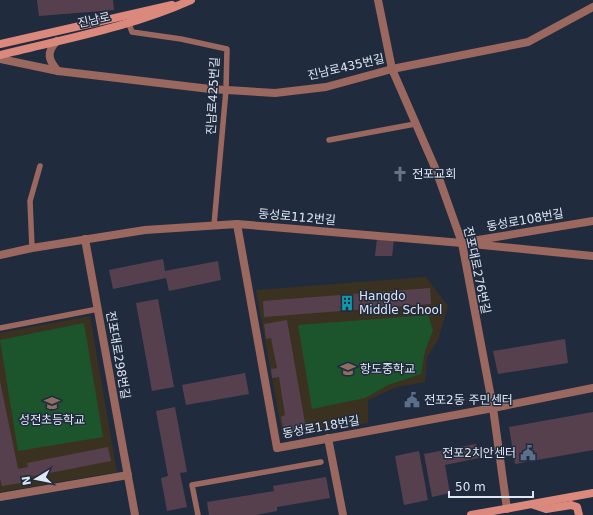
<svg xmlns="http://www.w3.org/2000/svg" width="593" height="515" font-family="'DejaVu Sans','Noto Sans KR',sans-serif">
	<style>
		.education { fill: #3b3121 }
		.green { fill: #1c542c }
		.building { fill: #56404d }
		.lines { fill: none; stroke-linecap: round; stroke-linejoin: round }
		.lane { stroke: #9b6860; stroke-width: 5.5 }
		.street { stroke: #9b6860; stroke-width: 8 }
		.secondary { stroke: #db897d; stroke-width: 8 }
		.labels { text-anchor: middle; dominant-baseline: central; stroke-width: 3; stroke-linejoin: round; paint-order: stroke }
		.street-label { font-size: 12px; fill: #dee6f2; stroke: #212b3e }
		.poi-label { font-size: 12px; fill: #dee6f2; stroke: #212b3e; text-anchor: start }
	</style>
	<rect width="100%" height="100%" fill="#212b3e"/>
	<g class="education">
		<polygon points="426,277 448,306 438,340 427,357 425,382 397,387 368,400 368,423 283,438 256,290"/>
		<polygon points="90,316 117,472 0,492 0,333"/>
	</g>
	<g class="green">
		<polygon points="428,315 433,330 425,351 421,374 388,385 365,398 312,409 298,325"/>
		<polygon points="84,323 103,437 18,451 0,340"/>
	</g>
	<g class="building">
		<polygon points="37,0 113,0 114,10 39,16"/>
		<polygon points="377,239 394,239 392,256 375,256"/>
		<polygon points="163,259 165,271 218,261 221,280 169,291 166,278 113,289 109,270"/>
		<polygon points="430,288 431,304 264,317 263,301"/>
		<polygon points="158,299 174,387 152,391 136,303"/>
		<polygon points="287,320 306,429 284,433 281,417 285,415 279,377 272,378 271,369 277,368 271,338 266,339 264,324"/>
		<polygon points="565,339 568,363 498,374 493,351"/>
		<polygon points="245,373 249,394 186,405 182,385"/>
		<polygon points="0,381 18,469 28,467 27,463 108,447 111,461 29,477 29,475 20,476 21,483 2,486 0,479"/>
		<polygon points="175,407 187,472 180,473 187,507 167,511 161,478 168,476 156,411"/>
		<polygon points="593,412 593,450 515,464 509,427"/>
		<polygon points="476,444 479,458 445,465 450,493 432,497 424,454"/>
		<polygon points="419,451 428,500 404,505 395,456"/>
		<polygon points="326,477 330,498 277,507 277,511 256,515 209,515 207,502 274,491 273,486"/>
	</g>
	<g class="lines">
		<g class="lane">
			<polyline points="129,24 132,32 181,39 227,49 226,90 214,225"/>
			<polyline points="329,140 415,124"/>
			<polyline points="32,248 30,201 40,166"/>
			<polyline points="0,328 98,309"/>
			<polyline points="198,515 192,485 321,462"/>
		</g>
		<g class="street">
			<polyline points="378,0 392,69 436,170 462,243 493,408 507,509"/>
			<path d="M57,41C46,52 48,60 58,71"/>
			<polyline points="0,59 58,71 210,89 275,93 326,87 392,69 528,42 593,7"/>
			<polyline points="237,224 277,448 493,408 593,388"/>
			<polyline points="85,239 135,515"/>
			<polyline points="472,241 593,221"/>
			<polyline points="0,255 32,248 145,230 237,224 462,243 593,256"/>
			<polyline points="328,438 343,515"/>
			<polyline points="0,497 128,475"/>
		</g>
		<g class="secondary">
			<polyline points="0,44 172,5"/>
			<path d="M0,55C64,39 131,27 191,0"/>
			<polyline points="534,505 546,509 571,505 577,507 579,515"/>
			<polyline points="471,515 593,493"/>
		</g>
	</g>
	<defs>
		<symbol id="church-bare" viewBox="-9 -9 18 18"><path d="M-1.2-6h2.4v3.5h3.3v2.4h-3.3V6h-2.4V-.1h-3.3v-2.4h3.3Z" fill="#6b7280" stroke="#212b3e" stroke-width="2.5" paint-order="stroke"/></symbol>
		<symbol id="building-bare" viewBox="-9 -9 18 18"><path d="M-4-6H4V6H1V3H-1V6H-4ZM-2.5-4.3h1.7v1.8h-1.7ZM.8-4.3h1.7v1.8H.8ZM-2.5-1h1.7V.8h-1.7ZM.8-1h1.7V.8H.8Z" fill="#0f9aa8" stroke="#212b3e" stroke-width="2.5" paint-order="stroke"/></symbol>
		<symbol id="school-bare" viewBox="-9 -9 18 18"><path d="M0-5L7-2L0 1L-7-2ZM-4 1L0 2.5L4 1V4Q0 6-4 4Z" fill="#8d6e63" stroke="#212b3e" stroke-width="2.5" paint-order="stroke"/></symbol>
		<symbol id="civic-bare" viewBox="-9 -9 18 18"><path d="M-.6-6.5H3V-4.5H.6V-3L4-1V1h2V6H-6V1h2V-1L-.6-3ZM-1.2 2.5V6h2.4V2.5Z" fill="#5c6f8a" stroke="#212b3e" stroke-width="2.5" paint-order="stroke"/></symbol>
	</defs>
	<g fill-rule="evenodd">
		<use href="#church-bare" x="389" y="163" width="22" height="22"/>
		<use href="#building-bare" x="336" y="292" width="22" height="22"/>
		<use href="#school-bare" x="337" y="358" width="22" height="22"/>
		<use href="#civic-bare" x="401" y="389" width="22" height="22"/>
		<use href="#school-bare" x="41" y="392" width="22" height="22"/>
		<use href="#civic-bare" x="517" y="442" width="22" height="22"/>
	</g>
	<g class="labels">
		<g class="street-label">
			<text transform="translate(94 20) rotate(-13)">진남로</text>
			<text transform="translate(346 67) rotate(-13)">진남로435번길</text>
			<text transform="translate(213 96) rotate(-87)">진남로425번길</text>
			<text transform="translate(297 217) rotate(5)">동성로112번길</text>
			<text transform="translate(525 220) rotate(-10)">동성로108번길</text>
			<text transform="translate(477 270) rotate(78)">전포대로276번길</text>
			<text transform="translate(118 355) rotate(80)">전포대로298번길</text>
			<text transform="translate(321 427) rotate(-10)">동성로118번길</text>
		</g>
		<g class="poi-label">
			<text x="412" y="174">전포교회</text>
			<text x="359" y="296">Hangdo<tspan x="359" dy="14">Middle School</tspan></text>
			<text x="360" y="369">항도중학교</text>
			<text x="424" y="400">전포2동 주민센터</text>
			<text x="52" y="420" text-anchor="middle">성전초등학교</text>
			<text x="516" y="453" text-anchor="end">전포2치안센터</text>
		</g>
	</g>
	<g transform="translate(36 479) rotate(260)" stroke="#212b3e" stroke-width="3" paint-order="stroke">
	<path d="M0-3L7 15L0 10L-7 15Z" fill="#dee6f2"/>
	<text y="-6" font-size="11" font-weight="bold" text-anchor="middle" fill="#dee6f2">N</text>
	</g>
	<path d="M449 491v6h84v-6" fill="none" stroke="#dee6f2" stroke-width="2"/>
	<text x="455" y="491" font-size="12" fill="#dee6f2" stroke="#212b3e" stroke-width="3" paint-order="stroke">50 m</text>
</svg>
